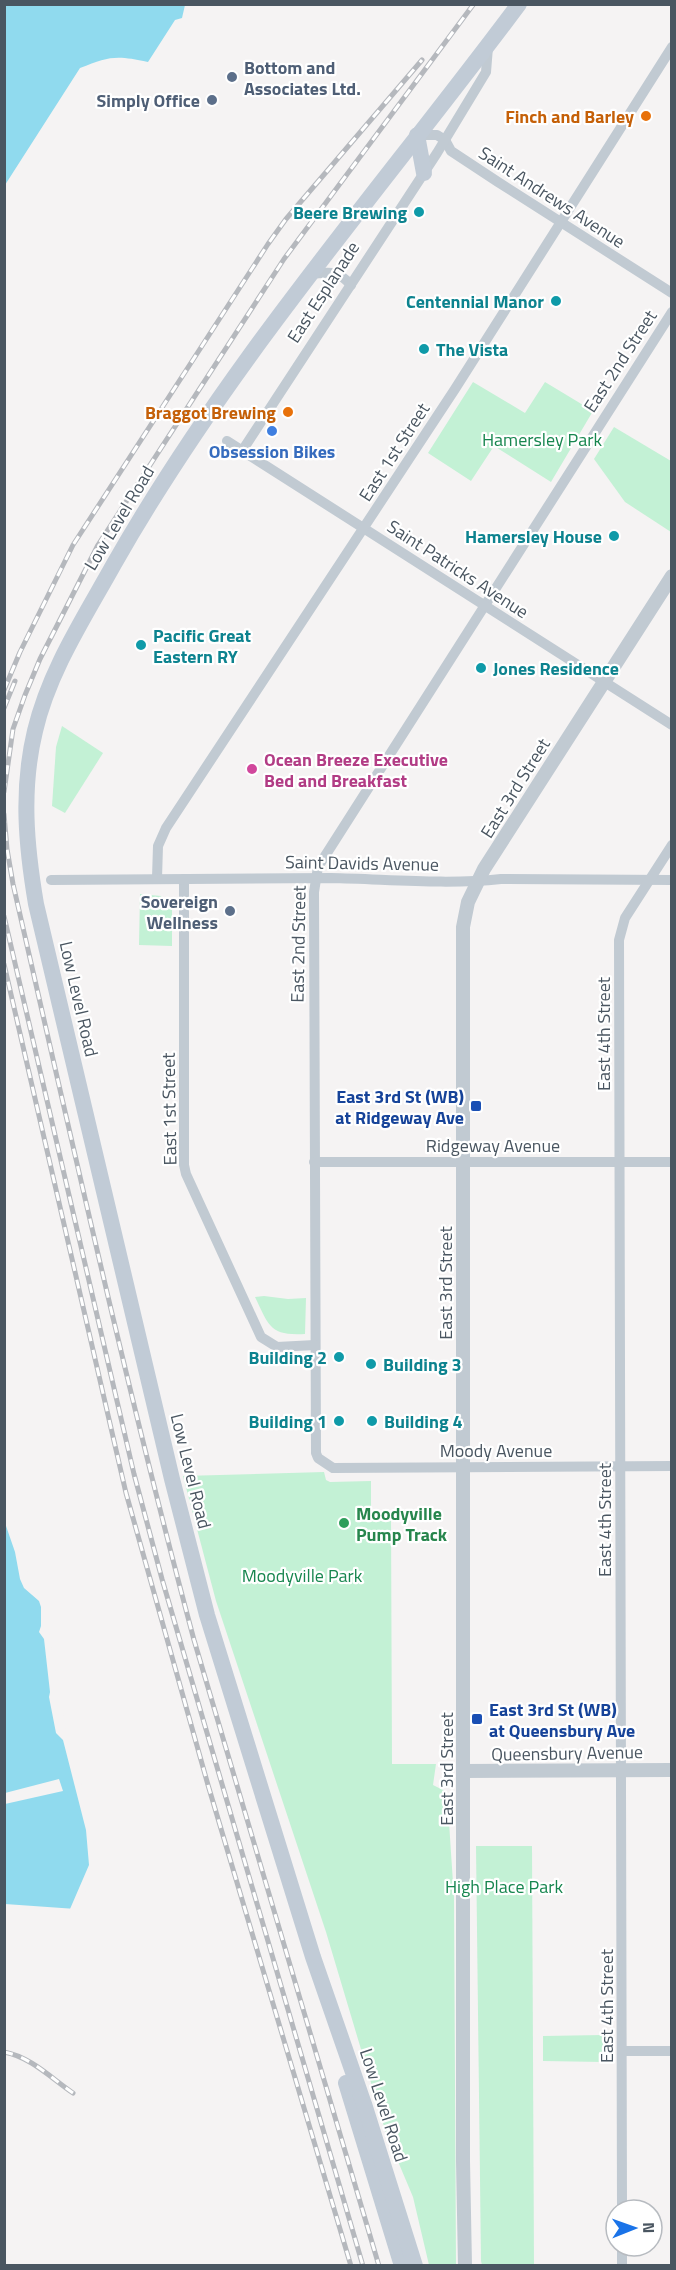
<svg xmlns="http://www.w3.org/2000/svg" width="676" height="2270" font-family="'Titillium Web',sans-serif">
	<style>
		.green { fill: #c3f1d5 }
		.water { fill: #90daee }
		.pier { fill: #f5f3f3 }
		.lines { fill: none; stroke-linecap: round; stroke-linejoin: round }
		.minor { stroke: #c1cad2; stroke-width: 10 }
		.tertiary { stroke: #c1cad2; stroke-width: 14 }
		.secondary { stroke: #c1cbd6; stroke-width: 16 }
		.rail-casing { stroke: #b5b8bd; stroke-width: 5 }
		.rail { stroke: #fff; stroke-width: 3; stroke-dasharray: 9; stroke-linecap: butt }
		.service-dot { fill: #5c6f8a; stroke: #fff; stroke-width: 2 }
		.food-dot { fill: #e8710a; stroke: #fff; stroke-width: 2 }
		.culture-dot { fill: #0f9aa8; stroke: #fff; stroke-width: 2 }
		.shop-dot { fill: #3f7fe0; stroke: #fff; stroke-width: 2 }
		.hotel-dot { fill: #d1479c; stroke: #fff; stroke-width: 2 }
		.transit-dot { fill: #1a4fb4; stroke: #fff; stroke-width: 2 }
		.leisure-dot { fill: #2e9e5b; stroke: #fff; stroke-width: 2 }
		.labels { text-anchor: middle; dominant-baseline: central; stroke-width: 4.5; stroke-linejoin: round; paint-order: stroke }
		.service-label { font-size: 18px; font-weight: bold; fill: #4e5e75; stroke: #fff; text-anchor: end }
		.food-label { font-size: 18px; font-weight: bold; fill: #c56008; stroke: #fff; text-anchor: end }
		.street-label { font-size: 18px; fill: #4a5661; stroke: #fff }
		.culture-label { font-size: 18px; font-weight: bold; fill: #0d838f; stroke: #fff; text-anchor: end }
		.park-label { font-size: 18px; fill: #17864f; stroke: #fff }
		.shop-label { font-size: 18px; font-weight: bold; fill: #366cbe; stroke: #fff }
		.hotel-label { font-size: 18px; font-weight: bold; fill: #b23c85; stroke: #fff; text-anchor: start }
		.transit-label { font-size: 18px; font-weight: bold; fill: #164399; stroke: #fff; text-anchor: end }
		.leisure-label { font-size: 18px; font-weight: bold; fill: #27864d; stroke: #fff; text-anchor: start }
	</style>
	<rect width="100%" height="100%" fill="#f5f3f3"/>
	<g class="green">
		<polygon points="473,382 525,413 545,382 593,411 551,482 494,446 471,481 428,453"/>
		<polygon points="614,427 671,461 671,532 625,502 594,459"/>
		<polygon points="62,726 103,753 65,813 52,806 56,747"/>
		<polygon points="140,894 161,896 164,904 172,907 172,946 139,945"/>
		<path d="M264,1296L288,1299L306,1298L305,1334C270,1336 269,1326 255,1297Z"/>
		<polygon points="324,1472 326,1480 330,1482 371,1481 371,1515 391,1515 392,1764 436,1764 433,1785 447,1792 454,1898 456,2265 429,2265 413,2197 386,2133 326,1932 216,1601 183,1476"/>
		<polygon points="476,1846 532,1846 534,2265 482,2265 481,2261"/>
		<polygon points="603,2035 603,2062 543,2061 543,2036"/>
	</g>
	<g class="water">
		<path d="M5,4H185V5L182,18L175,20L148,62C117,55 109,56 80,68L5,185Z"/>
		<polygon points="4,1493 27,1583 41,1599 64,1736 83,1796 92,1861 76,1909 5,1904"/>
	</g>
	<g class="pier">
		<polygon points="4,1490 7,1492 30,1582 46,1602 48,1628 67,1735 85,1795 93,1829 94,1866 79,1910 70,1909 89,1865 86,1830 63,1740 56,1733 49,1697 50,1692 44,1639 39,1632 41,1626 41,1607 39,1601 24,1588 20,1579 15,1552 5,1523"/>
		<polygon points="59,1779 63,1791 5,1804 5,1793"/>
	</g>
	<g class="lines">
		<g class="minor">
			<polyline points="417,135 437,135 445,140 451,151 498,182 672,293"/>
			<path d="M311,274C331,272 337,270 351,285"/>
			<polyline points="672,312 318,867 314,892 316,1453 318,1458 333,1468 672,1466"/>
			<polyline points="227,441 672,725"/>
			<polyline points="242,451 437,153 486,72 488,47"/>
			<polyline points="157,878 158,846 166,828 455,389 672,47"/>
			<polyline points="184,879 184,1165 186,1174 261,1337 277,1347 315,1345"/>
			<path d="M51,880C145,880 238,878 331,878C387,879 445,885 501,879L672,880"/>
			<polyline points="314,1162 672,1162"/>
			<polyline points="623,2051 672,2051"/>
			<polyline points="622,2210 619,940 625,918 672,845"/>
			<polyline points="622,2266 622,2246"/>
		</g>
		<g class="tertiary">
			<polyline points="464,1771 672,1770"/>
			<polyline points="465,2266 463,2161 463,927 468,902 484,869 672,576"/>
		</g>
		<g class="secondary">
			<polyline points="417,135 424,173"/>
			<polyline points="346,2083 402,2266"/>
			<path d="M415,2266L364,2104L313,1957L207,1615L172,1479L36,904C26,845 21,789 35,731C49,671 84,618 114,564C228,363 381,189 519,4"/>
		</g>
		<defs>
			<g id="rail">
				<polyline points="4,690 20,652 73,545 268,244 286,219 422,60"/>
				<polyline points="4,708 15,681"/>
				<polyline points="4,792 13,729 25,695 40,659 98,545 284,259 473,5"/>
				<path d="M4,814L7,849L13,884C71,1137 127,1390 194,1640L379,2266"/>
				<polyline points="4,916 134,1474 162,1579 363,2266"/>
				<polyline points="4,964 126,1493 208,1785 351,2266"/>
				<path d="M4,2052C31,2057 51,2078 73,2093"/>
			</g>
		</defs>
		<use href="#rail" class="rail-casing"/>
		<use href="#rail" class="rail"/>
	</g>
	<g class="service-dot">
		<circle cx="232" cy="77" r="6"/>
		<circle cx="212" cy="100" r="6"/>
		<circle cx="230" cy="911" r="6"/>
	</g>
	<g class="food-dot">
		<circle cx="646" cy="116" r="6"/>
		<circle cx="288" cy="412" r="6"/>
	</g>
	<g class="culture-dot">
		<circle cx="419" cy="212" r="6"/>
		<circle cx="556" cy="301" r="6"/>
		<circle cx="424" cy="349" r="6"/>
		<circle cx="614" cy="536" r="6"/>
		<circle cx="141" cy="645" r="6"/>
		<circle cx="481" cy="668" r="6"/>
		<circle cx="339" cy="1357" r="6"/>
		<circle cx="371" cy="1364" r="6"/>
		<circle cx="339" cy="1421" r="6"/>
		<circle cx="372" cy="1421" r="6"/>
	</g>
	<circle class="shop-dot" cx="272" cy="431" r="6"/>
	<circle class="hotel-dot" cx="252" cy="769" r="6"/>
	<g class="transit-dot">
		<rect x="470" y="1100" width="12" height="12" rx="3"/>
		<rect x="471" y="1713" width="12" height="12" rx="3"/>
	</g>
	<circle class="leisure-dot" cx="344" cy="1523" r="6"/>
	<g class="labels">
		<g class="service-label">
			<text x="244" y="67" text-anchor="start">Bottom and<tspan x="244" dy="21">Associates Ltd.</tspan></text>
			<text x="200" y="100">Simply Office</text>
			<text x="218" y="901">Sovereign<tspan x="218" dy="21">Wellness</tspan></text>
		</g>
		<g class="food-label">
			<text x="634" y="116">Finch and Barley</text>
			<text x="276" y="412">Braggot Brewing</text>
		</g>
		<g class="street-label">
			<text transform="translate(552 197) rotate(33)">Saint Andrews Avenue</text>
			<text transform="translate(323 292) rotate(-57)">East Esplanade</text>
			<text transform="translate(620 361) rotate(-57)">East 2nd Street</text>
			<text transform="translate(394 452) rotate(-57)">East 1st Street</text>
			<text transform="translate(119 518) rotate(-59)">Low Level Road</text>
			<text transform="translate(458 569) rotate(33)">Saint Patricks Avenue</text>
			<text transform="translate(515 788) rotate(-58)">East 3rd Street</text>
			<text transform="translate(362 863) rotate(1)">Saint Davids Avenue</text>
			<text transform="translate(298 944) rotate(-89)">East 2nd Street</text>
			<text transform="translate(79 999) rotate(77)">Low Level Road</text>
			<text transform="translate(603 1034) rotate(-90)">East 4th Street</text>
			<text transform="translate(169 1109) rotate(-91)">East 1st Street</text>
			<text x="493" y="1145">Ridgeway Avenue</text>
			<text transform="translate(445 1283) rotate(-90)">East 3rd Street</text>
			<text x="496" y="1450">Moody Avenue</text>
			<text transform="translate(191 1471) rotate(76)">Low Level Road</text>
			<text transform="translate(604 1520) rotate(-90)">East 4th Street</text>
			<text transform="translate(567 1753) rotate(-1)">Queensbury Avenue</text>
			<text transform="translate(446 1769) rotate(-90)">East 3rd Street</text>
			<text transform="translate(606 2006) rotate(-90)">East 4th Street</text>
			<text transform="translate(384 2105) rotate(72)">Low Level Road</text>
		</g>
		<g class="culture-label">
			<text x="407" y="212">Beere Brewing</text>
			<text x="544" y="301">Centennial Manor</text>
			<text x="436" y="349" text-anchor="start">The Vista</text>
			<text x="602" y="536">Hamersley House</text>
			<text x="153" y="635" text-anchor="start">Pacific Great<tspan x="153" dy="21">Eastern RY</tspan></text>
			<text x="493" y="668" text-anchor="start">Jones Residence</text>
			<text x="327" y="1357">Building 2</text>
			<text x="383" y="1364" text-anchor="start">Building 3</text>
			<text x="327" y="1421">Building 1</text>
			<text x="384" y="1421" text-anchor="start">Building 4</text>
		</g>
		<g class="park-label">
			<text x="542" y="439">Hamersley Park</text>
			<text x="302" y="1575">Moodyville Park</text>
			<text x="504" y="1886">High Place Park</text>
		</g>
		<g class="shop-label">
			<text x="272" y="451">Obsession Bikes</text>
		</g>
		<g class="hotel-label">
			<text x="264" y="759">Ocean Breeze Executive<tspan x="264" dy="21">Bed and Breakfast</tspan></text>
		</g>
		<g class="transit-label">
			<text x="464" y="1096">East 3rd St (WB)<tspan x="464" dy="21">at Ridgeway Ave</tspan></text>
			<text x="489" y="1709" text-anchor="start">East 3rd St (WB)<tspan x="489" dy="21">at Queensbury Ave</tspan></text>
		</g>
		<g class="leisure-label">
			<text x="356" y="1513">Moodyville<tspan x="356" dy="21">Pump Track</tspan></text>
		</g>
	</g>
	<rect width="676" height="2270" fill="none" stroke="#4a5661" stroke-width="12"/>
	<g transform="translate(634 2228) rotate(89)"><circle r="28" fill="#ffffff" stroke="#b7bbc0" stroke-width="1.5"/>
	<path d="M0-4.5L10 22L0 15L-10 22Z" fill="#1a73e8"/>
	<text y="-9" font-size="16" font-weight="bold" text-anchor="middle" fill="#4a5661">N</text>
	</g>
</svg>
